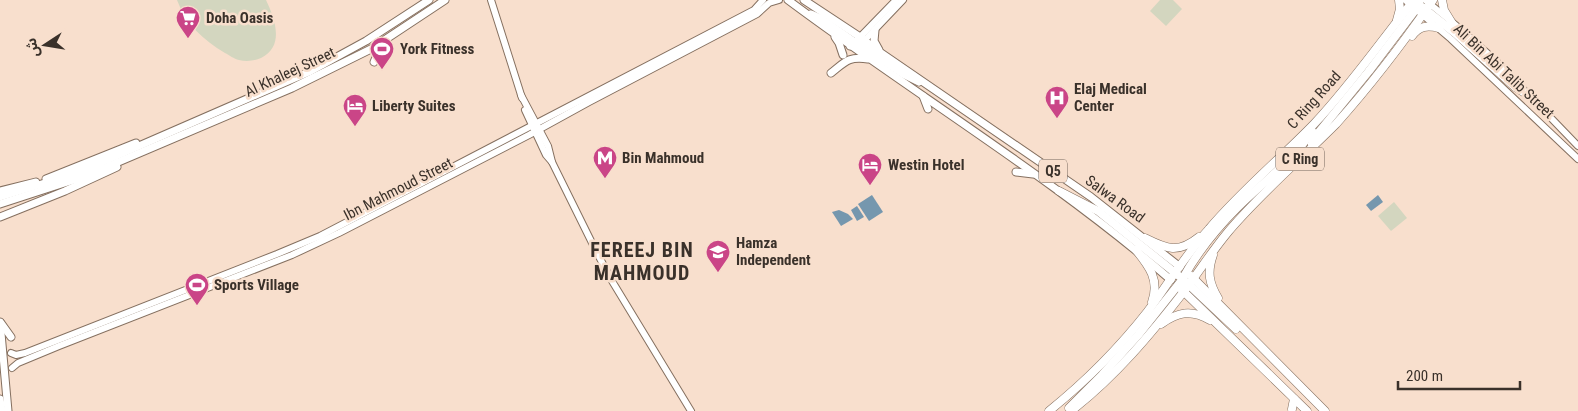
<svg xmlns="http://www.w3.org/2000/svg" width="1578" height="411" font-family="'Roboto Condensed','Noto Sans Arabic',sans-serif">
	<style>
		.green { fill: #d3d6bf }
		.water { fill: #7597ae }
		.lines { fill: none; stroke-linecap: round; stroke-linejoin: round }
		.secondary-casing { stroke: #857060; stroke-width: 8 }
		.primary-casing { stroke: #857060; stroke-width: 9 }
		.highway-casing { stroke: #857060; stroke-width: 9 }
		.secondary { stroke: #fff; stroke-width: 6 }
		.primary { stroke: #fff; stroke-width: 7 }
		.highway { stroke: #fff; stroke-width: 8 }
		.labels { text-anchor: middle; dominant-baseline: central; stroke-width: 5; stroke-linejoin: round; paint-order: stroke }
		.shield { fill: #f8dfcd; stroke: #73655b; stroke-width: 1 }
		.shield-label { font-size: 14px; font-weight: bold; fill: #3a312a }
		.poi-label { font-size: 15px; font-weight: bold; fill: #3a312a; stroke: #f8dfcd; text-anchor: start }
		.street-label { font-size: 15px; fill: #3a312a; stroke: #f8dfcd }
		.district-label { font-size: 20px; font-weight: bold; letter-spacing: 1px; fill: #3a312a; stroke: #f8dfcd }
	</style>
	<rect width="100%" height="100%" fill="#f8dfcd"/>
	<g class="green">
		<path d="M177,0H266C275,19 285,46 261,58C255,61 246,62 239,60C234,59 229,55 225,53C203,40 186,24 177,0Z"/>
		<polygon points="1160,0 1173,0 1182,9 1166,26 1150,11"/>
		<polygon points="1394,202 1407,218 1391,231 1378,216"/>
	</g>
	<g class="water">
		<polygon points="872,195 883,212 869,221 858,204"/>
		<polygon points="1378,195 1383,202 1371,211 1366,205"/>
		<polygon points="857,206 864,217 857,221 851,210"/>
		<polygon points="839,210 848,214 853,219 841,226 832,212"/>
	</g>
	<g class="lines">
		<defs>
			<g id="secondary">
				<polyline points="491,0 522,98"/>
				<polyline points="1405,0 1451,39 1578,159"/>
				<polyline points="1425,0 1458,27 1496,61 1578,146"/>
				<polyline points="857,40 896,0"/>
				<polyline points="862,43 903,0"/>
				<polyline points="521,95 548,146 552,162 596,251 612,281 691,411"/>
				<polyline points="525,110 546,155 552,162"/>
				<polyline points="11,353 16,355 25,353 277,254 320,236 754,10 763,0"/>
				<polyline points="12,368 18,363 59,346 292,255 339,233 529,135 589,102 757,14 769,3 779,0"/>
			</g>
			<g id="primary">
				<path d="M788,0C915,95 1051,176 1171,280"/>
				<polyline points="804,0 860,37 881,53 1091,197 1180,267"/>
				<polyline points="811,14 822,19 855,42 860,42"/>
				<polyline points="875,30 874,41 879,50"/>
				<polyline points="835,37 839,43 843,55"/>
				<polyline points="850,46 860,45 903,74 919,82"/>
				<polyline points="374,62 383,42"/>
				<path d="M831,73C845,62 848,56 868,59"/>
				<polyline points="923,96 928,109"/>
				<polyline points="1016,172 1033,174"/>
				<polyline points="46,179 136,143"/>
				<polyline points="0,191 36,182"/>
				<polyline points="0,197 77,173 311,71 366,41 429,0"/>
				<polyline points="0,204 83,177 292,88 371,49 445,0"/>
				<polyline points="0,217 65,191 117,167"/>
				<polyline points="0,322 8,411"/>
				<polyline points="1,323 11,337"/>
				<polyline points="0,399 2,411"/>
			</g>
			<g id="highway">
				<polyline points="1442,0 1444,10 1452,23"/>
				<polyline points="1422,7 1455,33 1515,87 1530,96"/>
				<polyline points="1397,20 1400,9 1399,0"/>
				<path d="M1412,36C1419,26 1427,25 1439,28"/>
				<polyline points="1312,144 1319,132 1369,71 1416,9 1420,0"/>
				<polyline points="1059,191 1098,211 1179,276"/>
				<path d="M1145,238C1167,249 1178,254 1199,237"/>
				<path d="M1136,250C1149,266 1160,280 1152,302"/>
				<path d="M1213,255C1207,272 1209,283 1218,298"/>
				<polyline points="1191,276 1325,411"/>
				<polyline points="1186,282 1236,329"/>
				<polyline points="1181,289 1307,411"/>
				<path d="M1184,291L1181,285L1183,278C1197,253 1217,228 1237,208C1262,183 1293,161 1312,131"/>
				<path d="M1161,324C1178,312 1191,309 1210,320"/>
				<polyline points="1069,408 1102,375 1139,334 1182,280"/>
				<polyline points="1292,409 1294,399"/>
				<path d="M1049,411C1085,382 1119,348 1148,311C1168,284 1186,254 1209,229C1241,191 1279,160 1314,124C1350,86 1381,41 1414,0"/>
				<path d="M1071,411C1115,377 1151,334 1185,290C1200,270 1213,250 1228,232C1261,193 1300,160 1336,124C1371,85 1403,43 1433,0"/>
			</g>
		</defs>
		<use href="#secondary" class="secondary-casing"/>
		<use href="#primary" class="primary-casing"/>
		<use href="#highway" class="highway-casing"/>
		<use href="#secondary" class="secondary"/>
		<use href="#primary" class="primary"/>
		<use href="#highway" class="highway"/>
	</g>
	<defs>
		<symbol id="supermarket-pin" viewBox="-11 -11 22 30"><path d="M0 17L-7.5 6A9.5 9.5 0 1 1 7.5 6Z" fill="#ca4587" stroke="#f8dfcd"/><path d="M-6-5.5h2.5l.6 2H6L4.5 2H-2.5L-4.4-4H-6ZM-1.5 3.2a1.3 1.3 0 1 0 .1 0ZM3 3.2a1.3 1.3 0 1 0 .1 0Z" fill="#fff"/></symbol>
		<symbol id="stadium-pin" viewBox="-11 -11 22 30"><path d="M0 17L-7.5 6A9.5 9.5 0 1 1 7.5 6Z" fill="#ca4587" stroke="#f8dfcd"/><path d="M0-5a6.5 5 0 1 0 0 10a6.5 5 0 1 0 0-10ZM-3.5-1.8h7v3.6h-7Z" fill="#fff"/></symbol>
		<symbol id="hospital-pin" viewBox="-11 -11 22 30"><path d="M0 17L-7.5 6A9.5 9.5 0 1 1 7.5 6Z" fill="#ca4587" stroke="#f8dfcd"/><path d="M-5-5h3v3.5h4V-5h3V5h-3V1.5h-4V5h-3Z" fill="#fff"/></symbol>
		<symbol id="hotel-pin" viewBox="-11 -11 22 30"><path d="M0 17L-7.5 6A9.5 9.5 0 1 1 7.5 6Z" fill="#ca4587" stroke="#f8dfcd"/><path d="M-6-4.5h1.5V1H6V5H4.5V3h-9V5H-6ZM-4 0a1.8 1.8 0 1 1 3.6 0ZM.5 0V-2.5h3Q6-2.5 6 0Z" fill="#fff"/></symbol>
		<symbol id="metro-pin" viewBox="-11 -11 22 30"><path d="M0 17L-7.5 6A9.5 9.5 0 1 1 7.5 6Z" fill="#ca4587" stroke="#f8dfcd"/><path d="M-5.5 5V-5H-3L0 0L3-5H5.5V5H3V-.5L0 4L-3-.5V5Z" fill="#fff"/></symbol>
		<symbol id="school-pin" viewBox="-11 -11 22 30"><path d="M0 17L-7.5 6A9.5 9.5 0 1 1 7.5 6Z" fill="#ca4587" stroke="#f8dfcd"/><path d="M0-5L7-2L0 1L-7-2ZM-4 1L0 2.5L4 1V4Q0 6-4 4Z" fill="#fff"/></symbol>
	</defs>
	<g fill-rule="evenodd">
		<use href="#supermarket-pin" x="174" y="4" width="28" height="38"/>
		<use href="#stadium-pin" x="368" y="35" width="28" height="38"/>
		<use href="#hospital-pin" x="1043" y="84" width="28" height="38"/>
		<use href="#hotel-pin" x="341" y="92" width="28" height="38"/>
		<use href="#metro-pin" x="591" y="144" width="28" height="38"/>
		<use href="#hotel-pin" x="856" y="151" width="28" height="38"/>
		<use href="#school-pin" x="704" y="238" width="28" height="38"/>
		<use href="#stadium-pin" x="183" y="271" width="28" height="38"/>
	</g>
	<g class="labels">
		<g class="shield">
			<rect x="1276" y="147.5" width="48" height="23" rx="4"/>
			<rect x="1039" y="159.5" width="28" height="23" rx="4"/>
		</g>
		<g class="shield-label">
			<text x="1300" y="159">C Ring</text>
			<text x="1053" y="171">Q5</text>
		</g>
		<g class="poi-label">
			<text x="206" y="18">Doha Oasis</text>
			<text x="400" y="49">York Fitness</text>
			<text x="1074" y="89">Elaj Medical<tspan x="1074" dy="17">Center</tspan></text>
			<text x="372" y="106">Liberty Suites</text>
			<text x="622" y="158">Bin Mahmoud</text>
			<text x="888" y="165">Westin Hotel</text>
			<text x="736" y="243">Hamza<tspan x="736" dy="17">Independent</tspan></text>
			<text x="214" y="285">Sports Village</text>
		</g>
		<g class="street-label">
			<text transform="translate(1504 71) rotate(43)">Ali Bin Abi Talib Street</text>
			<text transform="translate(290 72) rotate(-25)">Al Khaleej Street</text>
			<text transform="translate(1314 100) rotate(-48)">C Ring Road</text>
			<text transform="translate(398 189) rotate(-27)">Ibn Mahmoud Street</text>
			<text transform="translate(1115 199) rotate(36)">Salwa Road</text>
		</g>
		<g class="district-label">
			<text x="642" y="250">FEREEJ BIN<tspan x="642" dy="23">MAHMOUD</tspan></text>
		</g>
	</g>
	<g transform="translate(45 45) rotate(258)" stroke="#f8dfcd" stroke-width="4" paint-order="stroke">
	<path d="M0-4L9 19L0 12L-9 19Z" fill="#3a312a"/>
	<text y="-8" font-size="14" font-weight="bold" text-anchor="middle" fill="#3a312a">ش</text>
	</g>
	<path d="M1398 381v8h122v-8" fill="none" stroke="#3a312a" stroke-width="2.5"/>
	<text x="1406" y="381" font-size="15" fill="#3a312a" stroke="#f8dfcd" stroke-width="4" paint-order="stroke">200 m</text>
</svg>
